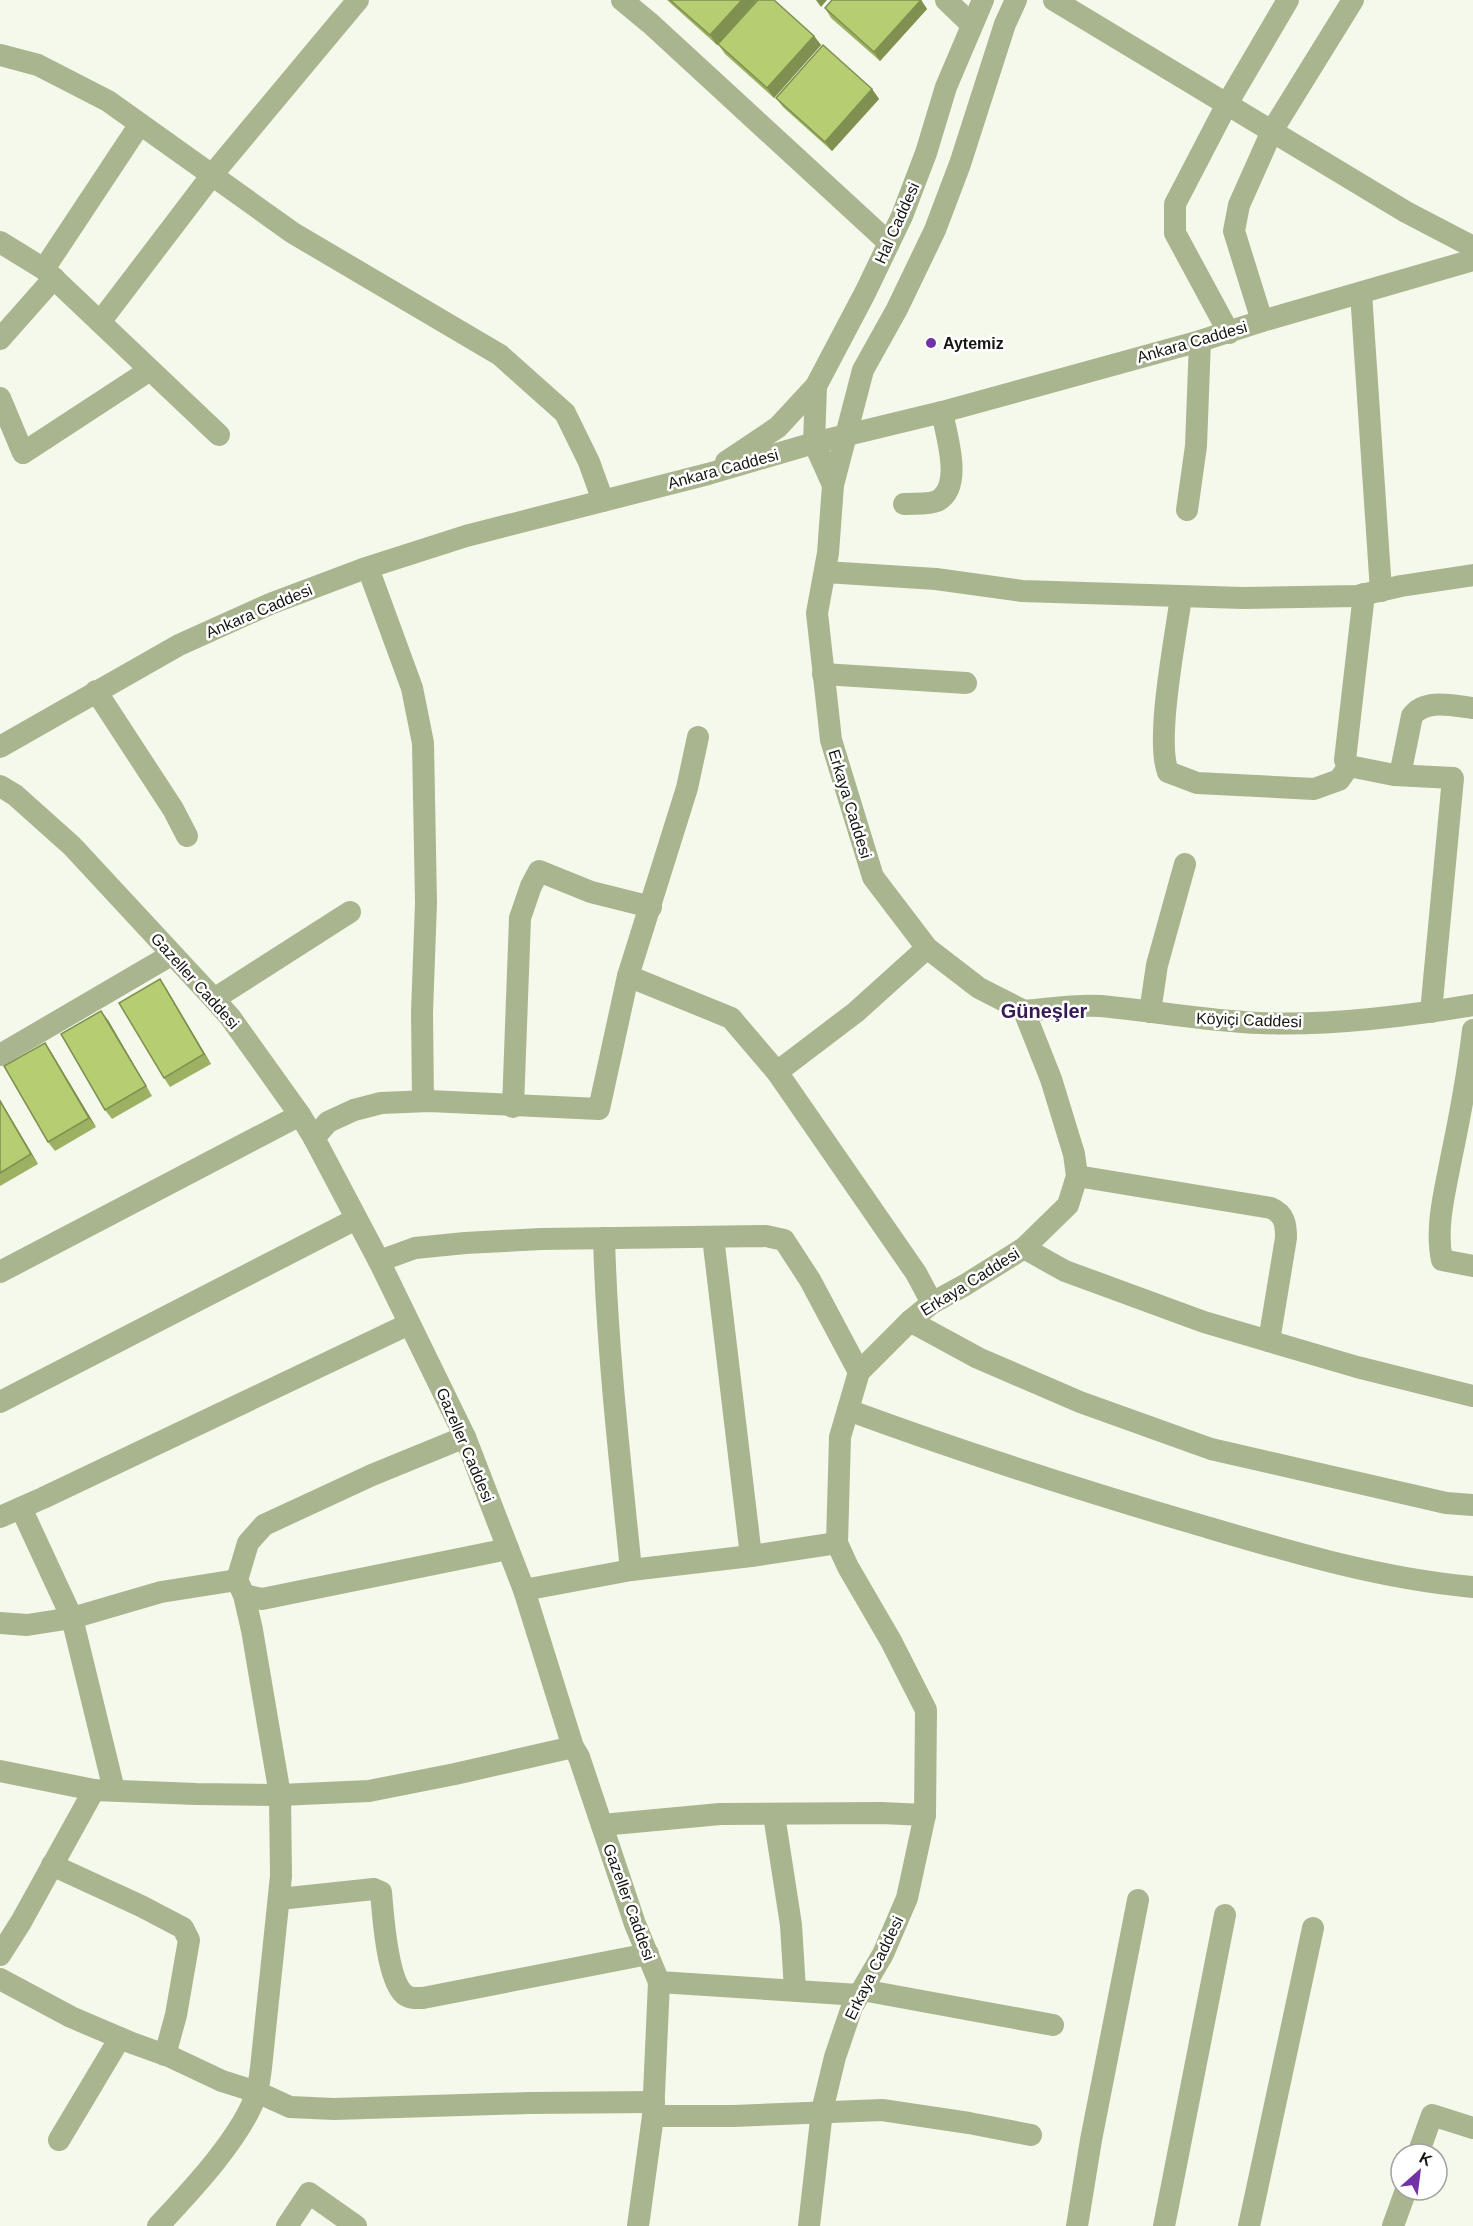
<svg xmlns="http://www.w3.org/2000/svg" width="1473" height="2226" font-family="Arial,sans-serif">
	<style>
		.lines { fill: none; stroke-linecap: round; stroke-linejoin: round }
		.minor { stroke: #a9b58e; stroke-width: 22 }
		.wall { fill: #9db162 }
		.shaded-wall { fill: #7f9050 }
		.building { fill: #b6ce72; stroke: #7f9050; stroke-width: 1.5 }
		.poi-dot { fill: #7233a8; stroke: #fff; stroke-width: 2 }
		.labels { text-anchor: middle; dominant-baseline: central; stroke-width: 5; stroke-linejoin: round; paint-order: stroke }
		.street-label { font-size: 16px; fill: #161712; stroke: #fff }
		.poi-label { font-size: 16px; font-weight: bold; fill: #161712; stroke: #fff; text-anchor: start }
		.quarter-label { font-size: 20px; font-weight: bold; fill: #361951; stroke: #fff }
	</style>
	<rect width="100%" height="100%" fill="#f5f9eb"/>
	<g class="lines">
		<g class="minor">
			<polyline points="622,0 651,24 889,243"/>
			<polyline points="946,0 971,24"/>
			<polyline points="1054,0 1406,212 1473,247"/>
			<polyline points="0,55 38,65 108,101 293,233 500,355 565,413 589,462 603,501"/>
			<polyline points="0,242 44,269 219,435"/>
			<polyline points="44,269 140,124"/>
			<polyline points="1361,293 1381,591"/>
			<polyline points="1262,321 1234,231 1239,205 1272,131 1353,0"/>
			<polyline points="100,322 212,175 358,0"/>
			<polyline points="1229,333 1175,233 1175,204 1227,104 1288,0"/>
			<polyline points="0,339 54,278"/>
			<polyline points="0,398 23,453 150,370"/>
			<polyline points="726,462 778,427 816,386"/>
			<polyline points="833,485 814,443 816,386 865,293 902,216 926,153 946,87 983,0"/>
			<path d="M904,504C914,503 928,505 937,501C964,487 946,435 942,412"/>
			<polyline points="1187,510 1196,446 1200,341"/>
			<polyline points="368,568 412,688 423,743 426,903 422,1012 423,1101"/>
			<polyline points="825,572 936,579 1022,591 1243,598 1357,596 1401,586 1473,575"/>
			<polyline points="1364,594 1345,760 1349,766 1394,775 1453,778 1431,1012"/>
			<path d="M1181,597C1176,635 1155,740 1168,772L1197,783L1314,789L1339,780L1349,766"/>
			<polyline points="823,674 966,683"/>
			<polyline points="96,691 173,809 187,836"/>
			<polyline points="698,737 687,788 628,976 731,1018 777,1072"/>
			<polyline points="0,747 179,645 270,604 363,569 466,536 708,474 814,443 942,412 1200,341 1262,321 1473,260"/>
			<path d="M1400,775L1412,716C1425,698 1454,706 1473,708"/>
			<polyline points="0,786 15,795 72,846 214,999 230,1017 300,1115 314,1138 379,1261 465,1437 524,1590 573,1747 579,1757 635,1924 659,1982 653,2116 638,2226"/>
			<polyline points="927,948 856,1012 777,1072 916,1273 932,1303"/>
			<polyline points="214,999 350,912"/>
			<path d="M1024,1011C1049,1009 1076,1004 1101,1006C1154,1011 1207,1021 1260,1023C1327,1026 1407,1016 1473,1005"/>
			<polyline points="1150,1012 1157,965 1185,864"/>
			<path d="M1473,1030C1468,1073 1460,1116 1451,1159C1445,1191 1435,1228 1442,1260L1473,1266"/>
			<polyline points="0,1055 171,955"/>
			<polyline points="513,1107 520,918 531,886 539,871 591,892 651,907"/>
			<polyline points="314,1138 328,1122 354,1110 381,1103 429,1101 599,1109 628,976"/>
			<path d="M1077,1176L1271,1208C1285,1214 1286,1225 1286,1238L1269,1341"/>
			<polyline points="713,1237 751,1556 837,1543"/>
			<path d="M604,1238C607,1349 620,1460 631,1570"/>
			<polyline points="1024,1248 1065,1271 1204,1322 1357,1367 1473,1396"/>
			<polyline points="379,1261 415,1248 465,1243 541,1239 766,1236 784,1240 810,1280 859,1372"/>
			<polyline points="0,1272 300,1115"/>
			<polyline points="910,1321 978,1358 1080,1402 1211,1449 1446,1503 1473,1505"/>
			<polyline points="0,1402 356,1219"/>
			<path d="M848,1410C965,1453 1083,1491 1203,1526C1291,1552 1381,1579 1473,1587"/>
			<polyline points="21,1508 72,1618 114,1790"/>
			<polyline points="0,1517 43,1498 409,1324"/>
			<polyline points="524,1590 631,1570 751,1556"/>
			<polyline points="244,1595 262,1599 508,1549"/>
			<polyline points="0,1623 27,1625 72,1618 161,1592 237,1580"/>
			<polyline points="0,1771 94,1790 196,1794 280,1795 369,1791 455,1774 573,1747"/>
			<polyline points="774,1815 791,1925 795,1990"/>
			<polyline points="602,1825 720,1814 881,1813 925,1815"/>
			<polyline points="52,1865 141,1906 183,1928 189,1940 176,2015 165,2055"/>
			<path d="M279,1899L374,1889L381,1892C383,1915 387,1979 404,1994C409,1999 417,1998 423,1998L648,1954"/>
			<polyline points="0,1955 21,1922 94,1790"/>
			<polyline points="0,1979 71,2017 132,2043 171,2057 222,2081 257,2092 290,2107 334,2109 529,2103 654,2102"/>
			<polyline points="659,1982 859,1995"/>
			<polyline points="862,1990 1053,2025"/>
			<polyline points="653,2116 733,2116 882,2110 969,2123 1031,2135"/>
			<polyline points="59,2140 120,2038"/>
			<polyline points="1418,2154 1432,2115 1473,2128"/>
			<path d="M158,2226C189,2193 245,2134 257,2091C259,2084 260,2076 261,2068L281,1876L280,1795L252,1630L244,1595L237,1580L248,1543L264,1525L372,1475L465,1437"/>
			<polyline points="287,2226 309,2193 356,2226"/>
			<polyline points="809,2226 822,2111 835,2057 852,2007 883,1954 907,1898 925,1815 926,1710 891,1641 848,1567 837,1543 840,1437 859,1372 910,1321 932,1303 965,1285 1024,1248 1068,1205 1077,1176 1074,1154 1051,1079 1024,1011 979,988 927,948 873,877 831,740 817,613 828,553 833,485 863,370 897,309 935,230 960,164 1005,24 1016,0"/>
			<polyline points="1077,2226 1091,2140 1138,1900"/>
			<polyline points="1164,2226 1225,1915"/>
			<polyline points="1249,2226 1313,1928"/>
			<polyline points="1393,2226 1406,2190"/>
		</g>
	</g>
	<g class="wall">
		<polygon points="667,0 757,0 717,45"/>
		<polygon points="921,0 927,9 880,61 831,18 825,8"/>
		<polygon points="814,36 821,45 774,98 725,54 718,44"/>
		<polygon points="872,89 879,99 832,151 783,107 776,98"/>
		<polygon points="166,988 211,1064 170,1087 164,1078"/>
		<polygon points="108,1020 152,1096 112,1119 105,1110"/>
		<polygon points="51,1052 96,1127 55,1151 48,1142"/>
		<polygon points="0,1100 38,1164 0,1186"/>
	</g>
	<g class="shaded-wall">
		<polygon points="742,0 757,0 717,45 710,35"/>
		<polygon points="816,0 827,0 821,7"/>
		<polygon points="921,0 927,9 880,61 874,52"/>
		<polygon points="814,36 821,45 774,98 767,88"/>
		<polygon points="872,89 879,99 832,151 825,142"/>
		<polygon points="160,979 166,988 211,1064 204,1054"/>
		<polygon points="101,1011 108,1020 152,1096"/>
		<polygon points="45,1043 51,1052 96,1127 89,1118"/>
		<polygon points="0,1100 38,1164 31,1154 0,1101"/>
	</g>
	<g class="building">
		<polygon points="670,0 742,0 710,35"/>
		<polygon points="758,0 774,0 814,36 767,88 718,44"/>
		<polygon points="832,0 921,0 874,52 825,8"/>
		<polygon points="823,45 872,89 825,142 776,98"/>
		<polygon points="160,979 204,1054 164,1078 119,1003"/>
		<polygon points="101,1011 146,1086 105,1110 61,1034"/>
		<polygon points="45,1043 89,1118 48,1142 4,1066"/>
		<polygon points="0,1101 31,1154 0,1173"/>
	</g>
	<circle class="poi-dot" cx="931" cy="343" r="6"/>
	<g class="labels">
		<g class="street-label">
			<text transform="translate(897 223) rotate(-66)">Hal Caddesi</text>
			<text transform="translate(1192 342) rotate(-16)">Ankara Caddesi</text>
			<text transform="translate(723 469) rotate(-15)">Ankara Caddesi</text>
			<text transform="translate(259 611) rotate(-23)">Ankara Caddesi</text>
			<text transform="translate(850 804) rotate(73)">Erkaya Caddesi</text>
			<text transform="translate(195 981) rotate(48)">Gazeller Caddesi</text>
			<text transform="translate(1249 1020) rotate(2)">Köyiçi Caddesi</text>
			<text transform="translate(970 1282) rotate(-32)">Erkaya Caddesi</text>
			<text transform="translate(465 1445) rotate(67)">Gazeller Caddesi</text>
			<text transform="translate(629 1902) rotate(70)">Gazeller Caddesi</text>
			<text transform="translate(874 1968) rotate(-64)">Erkaya Caddesi</text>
		</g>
		<g class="poi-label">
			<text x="943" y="343">Aytemiz</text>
		</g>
		<g class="quarter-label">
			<text x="1044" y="1011">Güneşler</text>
		</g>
	</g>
	<g transform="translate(1419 2172) rotate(28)"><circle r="28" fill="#ffffff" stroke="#a2a2a0" stroke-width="1.5"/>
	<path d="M0-4.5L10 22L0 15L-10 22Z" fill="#7233a8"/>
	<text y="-9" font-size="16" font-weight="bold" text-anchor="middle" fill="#161712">K</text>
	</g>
</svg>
